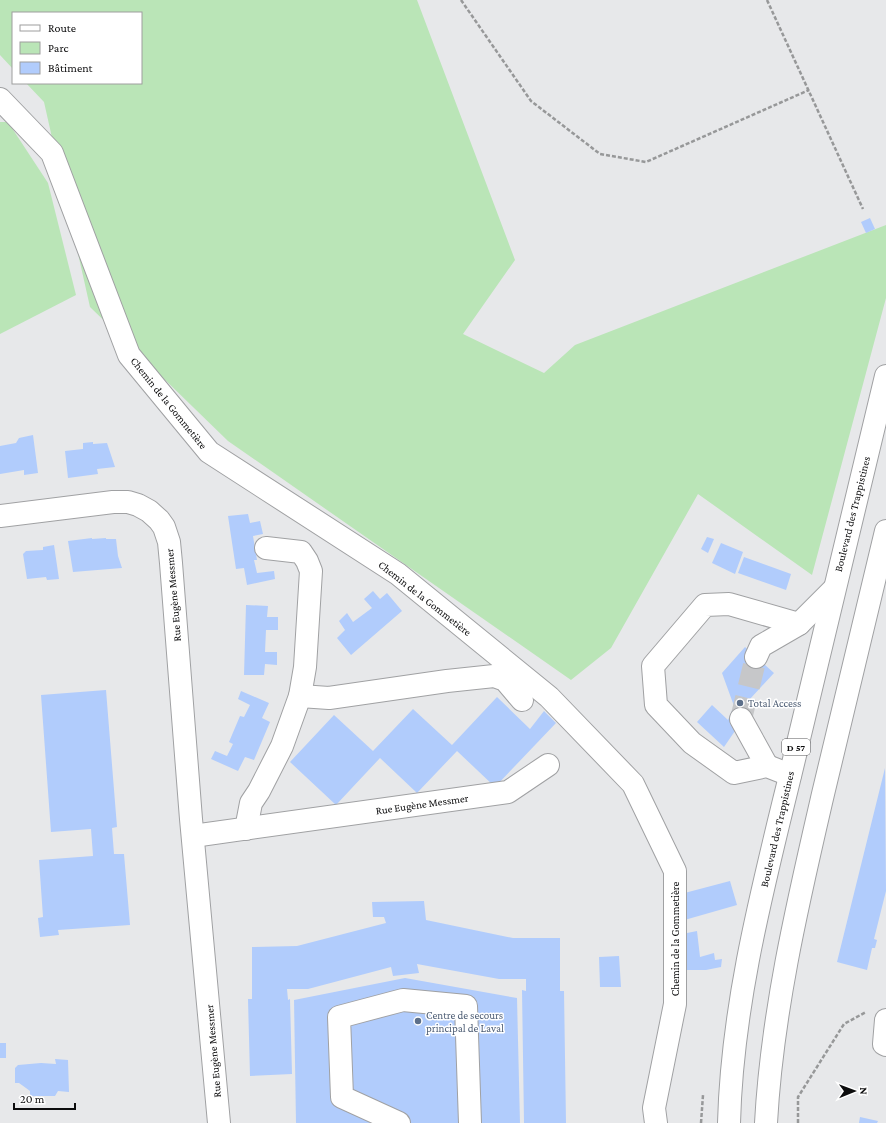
<svg xmlns="http://www.w3.org/2000/svg" width="886" height="1123" font-family="'Crimson Pro',serif">
	<style>
		.green { fill: #bae5b7 }
		.building { fill: #b1ccfc }
		.lines { fill: none; stroke-linecap: round; stroke-linejoin: round }
		.minor-tunnel { stroke: #c6c7c9; stroke-width: 22; stroke-dasharray: 22 11; stroke-linecap: butt }
		.minor-casing { stroke: #a0a1a3; stroke-width: 24 }
		.major-casing { stroke: #a0a1a3; stroke-width: 24 }
		.path { stroke: #979899; stroke-width: 2.5; stroke-dasharray: 4 2; stroke-linecap: butt }
		.minor { stroke: #fff; stroke-width: 22 }
		.major { stroke: #fff; stroke-width: 22 }
		.service-dot { fill: #5c6f8a; stroke: #fff; stroke-width: 1.5 }
		.labels { text-anchor: middle; dominant-baseline: central; stroke-width: 3; stroke-linejoin: round; paint-order: stroke }
		.shield { fill: #fff; stroke: #555556; stroke-width: 1 }
		.shield-label { font-size: 10px; font-weight: bold; fill: #0c0c0d }
		.street-label { font-size: 11px; fill: #0c0c0d; stroke: #fff }
		.service-label { font-size: 11px; fill: #4e5e75; stroke: #fff; text-anchor: start }
	</style>
	<rect width="100%" height="100%" fill="#e7e8ea"/>
	<g class="green">
		<polygon points="0,0 417,0 515,260 463,334 544,373 575,345 886,225 886,298 812,575 698,494 611,648 571,680 228,441 90,307 44,102 26,83 141,83 141,13 13,13 13,69 0,55"/>
		<polygon points="0,122 8,122 48,183 76,295 0,334"/>
	</g>
	<g class="building">
		<polygon points="870,218 875,229 866,233 861,222"/>
		<polygon points="33,435 38,473 24,475 24,470 0,474 0,446 16,443 19,438"/>
		<polygon points="93,442 93,444 107,443 115,467 97,469 98,474 68,478 65,451 83,449 83,443"/>
		<polygon points="248,514 250,523 260,521 263,534 253,536 257,560 254,560 257,573 274,571 275,579 247,585 244,568 236,569 228,516"/>
		<polygon points="707,537 714,539 708,553 701,549"/>
		<polygon points="92,538 92,539 106,538 106,539 116,539 118,556 122,568 73,572 68,541"/>
		<polygon points="721,543 743,552 735,574 712,563"/>
		<polygon points="54,545 59,579 47,580 46,577 27,579 23,554 26,551 43,550 43,547"/>
		<polygon points="744,557 791,574 786,590 738,573"/>
		<polygon points="373,591 380,599 387,593 402,611 351,655 337,638 345,630 339,621 347,613 353,622 372,608 364,599"/>
		<polygon points="246,605 268,606 267,617 278,617 278,630 266,630 265,652 277,652 277,665 265,664 264,675 244,675"/>
		<polygon points="745,647 774,673 750,699 737,728 724,747 697,722 712,705 728,720 734,706 722,673"/>
		<polygon points="106,690 117,827 112,828 114,854 124,854 130,925 58,930 59,935 40,937 38,918 43,917 39,860 93,856 91,829 51,832 41,695"/>
		<polygon points="241,691 269,703 262,718 270,722 254,760 245,757 238,771 211,759 215,751 227,756 233,744 229,742 240,716 244,717 250,705 238,699"/>
		<polygon points="497,697 530,729 544,711 556,723 495,787 457,751 417,793 380,758 336,805 290,762 334,715 373,751 413,709 452,745"/>
		<polygon points="885,768 886,891 874,939 877,940 875,948 872,948 867,970 837,962"/>
		<polygon points="730,881 737,905 681,921 677,895"/>
		<polygon points="424,901 426,920 513,938 560,938 560,991 564,991 566,1123 524,1123 522,990 526,991 526,979 499,979 417,964 419,973 393,976 391,967 308,989 287,989 288,1000 290,999 292,1074 250,1076 248,999 252,999 252,947 297,946 386,923 384,917 373,917 372,902"/>
		<polygon points="697,931 700,957 714,953 715,960 722,959 721,967 706,970 685,970 682,934"/>
		<polygon points="619,956 621,987 600,987 599,957"/>
		<polygon points="405,978 517,998 520,1123 296,1123 294,1000"/>
		<rect x="0" y="1043" width="6" height="15"/>
		<polygon points="55,1059 68,1060 69,1092 58,1091 55,1096 30,1096 30,1091 26,1088 19,1083 15,1083 15,1068 18,1065 41,1063 56,1064"/>
		<polygon points="860,1117 878,1121 877,1123 859,1123"/>
	</g>
	<g class="lines">
		<polyline class="minor-tunnel" points="741,719 756,657"/>
		<defs>
			<g id="minor">
				<polyline points="0,99 52,153 129,355 209,452 398,574 549,697 633,784 675,871 675,1004 654,1108 656,1123"/>
				<polyline points="0,516 113,502 128,502 138,505 149,511 159,520 164,527 169,542 171,563 191,819 219,1123"/>
				<polyline points="756,657 761,646 799,624 834,589"/>
				<polyline points="300,696 329,698 447,681 494,676 505,680 522,700"/>
				<polyline points="741,719 767,766"/>
				<polyline points="790,775 767,766 734,773 692,743 656,705 653,666 705,605 729,604 799,624"/>
				<polyline points="246,829 251,803 259,791 282,746 300,696 305,667 311,571 307,561 301,552 266,548"/>
				<polyline points="193,836 508,792 548,765"/>
				<polyline points="886,1020 884,1044 886,1045"/>
				<polyline points="399,1123 342,1097 339,1017 403,1000 466,1006 470,1123"/>
			</g>
			<g id="major">
				<path d="M729,1123C732,1004 763,887 791,772C822,640 854,508 886,376"/>
				<path d="M766,1123C772,1012 798,902 823,794C844,706 865,619 886,531"/>
			</g>
		</defs>
		<use href="#minor" class="minor-casing"/>
		<use href="#major" class="major-casing"/>
		<g class="path">
			<polyline points="461,0 531,101 600,154 646,162 809,90"/>
			<polyline points="767,0 863,209"/>
			<polyline points="701,1123 703,1095"/>
			<polyline points="798,1123 798,1097 844,1024 866,1012"/>
		</g>
		<use href="#minor" class="minor"/>
		<use href="#major" class="major"/>
	</g>
	<g class="service-dot">
		<circle cx="740" cy="703" r="4"/>
		<circle cx="418" cy="1021" r="4"/>
	</g>
	<g class="labels">
		<rect class="shield" x="782" y="739" width="28" height="16" rx="3"/>
		<g class="shield-label">
			<text x="796" y="747">D 57</text>
		</g>
		<g class="street-label">
			<text transform="translate(169 403) rotate(51)">Chemin de la Gommetière</text>
			<text transform="translate(852 514) rotate(-76)">Boulevard des Trappistines</text>
			<text transform="translate(173 595) rotate(-95)">Rue Eugène Messmer</text>
			<text transform="translate(425 598) rotate(38)">Chemin de la Gommetière</text>
			<text transform="translate(422 804) rotate(-8)">Rue Eugène Messmer</text>
			<text transform="translate(777 829) rotate(-77)">Boulevard des Trappistines</text>
			<text transform="translate(675 939) rotate(-90)">Chemin de la Gommetière</text>
			<text transform="translate(213 1051) rotate(-95)">Rue Eugène Messmer</text>
		</g>
		<g class="service-label">
			<text x="748" y="703">Total Access</text>
			<text x="426" y="1015">Centre de secours<tspan x="426" dy="13">principal de Laval</tspan></text>
		</g>
	</g>
	<rect x="12" y="12" width="130" height="72" fill="#ffffff" stroke="#9e9e9e"/>
	<rect x="20" y="25" width="20" height="6" fill="#ffffff" stroke="#9e9e9e"/>
	<text x="48" y="32" font-size="12" fill="#0c0c0d">Route</text>
	<rect x="20" y="42" width="20" height="12" fill="#bae5b7" stroke="#9e9e9e"/>
	<text x="48" y="52" font-size="12" fill="#0c0c0d">Parc</text>
	<rect x="20" y="62" width="20" height="12" fill="#b1ccfc" stroke="#9e9e9e"/>
	<text x="48" y="72" font-size="12" fill="#0c0c0d">Bâtiment</text>
	<g transform="translate(854 1091) rotate(89)" stroke="#ffffff" stroke-width="3" paint-order="stroke">
	<path d="M0-3L7 15L0 10L-7 15Z" fill="#0c0c0d"/>
	<text y="-6" font-size="11" font-weight="bold" text-anchor="middle" fill="#0c0c0d">N</text>
	</g>
	<path d="M14 1103v6h61v-6" fill="none" stroke="#0c0c0d" stroke-width="2"/>
	<text x="20" y="1103" font-size="12" fill="#0c0c0d" stroke="#ffffff" stroke-width="3" paint-order="stroke">20 m</text>
</svg>
